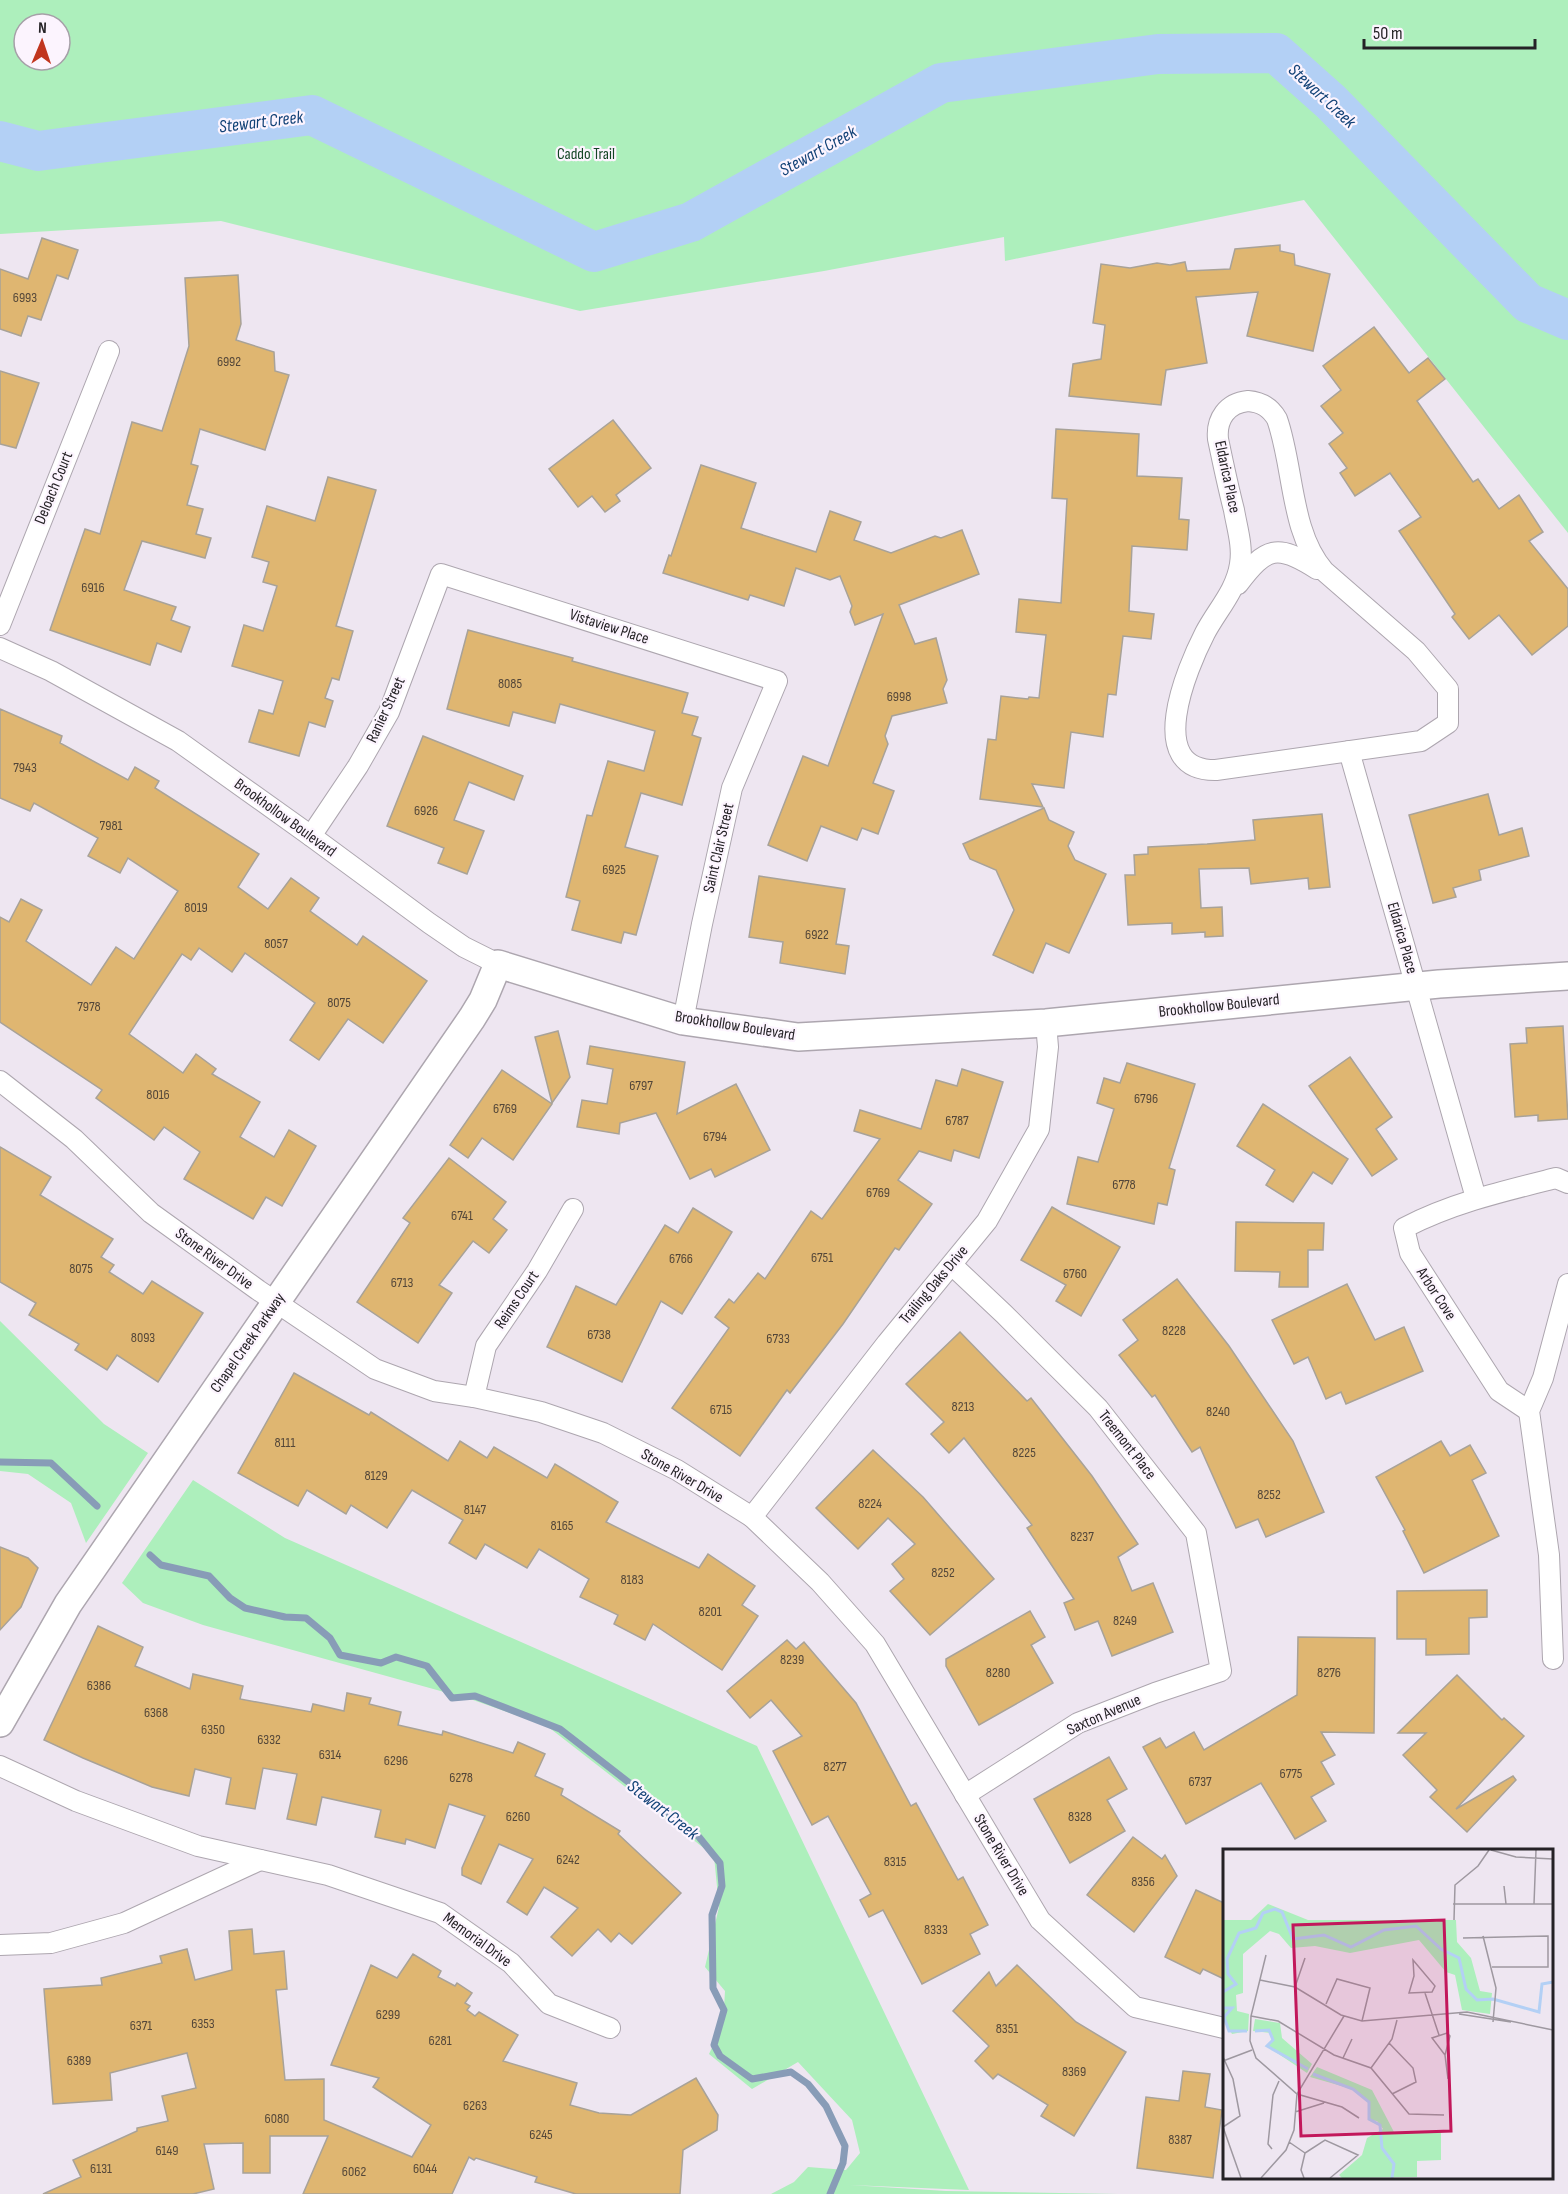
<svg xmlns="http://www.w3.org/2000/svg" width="1568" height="2194" font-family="'Sofia Sans Condensed',sans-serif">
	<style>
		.green { fill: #adefbc; fill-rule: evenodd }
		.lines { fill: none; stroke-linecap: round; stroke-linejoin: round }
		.stream { stroke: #889cb7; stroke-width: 7 }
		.river { stroke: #b3d0f5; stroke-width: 40 }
		.building { fill: #dfb671; stroke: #a8a298; stroke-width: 1.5 }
		.street-casing { stroke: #ada6af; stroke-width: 22 }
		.secondary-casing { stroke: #ada6af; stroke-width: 30 }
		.street { stroke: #fff; stroke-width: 20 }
		.secondary { stroke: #fff; stroke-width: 27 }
		.labels { text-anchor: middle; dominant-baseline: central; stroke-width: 4.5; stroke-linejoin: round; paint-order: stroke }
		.number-label { font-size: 14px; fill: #544739 }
		.park-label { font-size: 16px; fill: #134524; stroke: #fcf4fe }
		.street-label { font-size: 16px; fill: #252226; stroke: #fcf4fe }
		.water-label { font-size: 18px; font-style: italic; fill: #124277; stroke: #fcf4fe }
		.inset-river { fill: none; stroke: #b3d0f5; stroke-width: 3 }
		.inset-road { fill: none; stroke: #9e98a0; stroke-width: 1.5 }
		.view { fill: #c2185b; fill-opacity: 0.15; stroke: #c2185b; stroke-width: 3 }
		.inset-edge { fill: none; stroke: #252226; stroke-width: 3 }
	</style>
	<rect width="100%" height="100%" fill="#eee6f1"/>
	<g class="green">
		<path d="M0,0H1568V533L1304,200L1005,261L1004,237L824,271L580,311L221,221L0,234ZM24,24H60V60H24Z"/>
		<polygon points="0,1321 104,1424 148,1453 86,1543 71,1503 28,1474 0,1471"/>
		<polygon points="193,1480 285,1538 757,1746 969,2190 850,2185 946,2191 1118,2194 771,2194 794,2182 808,2167 846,2170 860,2153 852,2120 798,2062 752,2089 709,2054 723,2025 725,1991 705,1967 719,1907 714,1856 547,1726 473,1700 203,1625 143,1603 122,1583"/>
	</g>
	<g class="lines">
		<g class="stream">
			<polyline points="0,1462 51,1463 97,1506"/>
			<polyline points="150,1555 161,1565 209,1576 230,1598 245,1608 285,1617 306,1618 330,1638 340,1655 381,1663 396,1657 427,1666 452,1698 475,1696 560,1729 699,1837 720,1863 722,1886 712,1915 713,1988 724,2010 714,2045 720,2056 752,2079 791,2072 808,2084 826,2106 845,2146 843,2163 830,2194"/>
		</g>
		<polyline class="river" points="0,141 38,151 312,115 594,252 691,222 941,83 1158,54 1276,53 1331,102 1528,303 1568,320"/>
	</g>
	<g class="building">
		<polygon points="42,238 78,250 68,279 57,275 41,320 28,316 21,336 0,329 0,269 28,279"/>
		<polygon points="1280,245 1280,251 1294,254 1295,265 1330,274 1313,351 1247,336 1258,292 1196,297 1207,363 1166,370 1161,405 1069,396 1073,364 1101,359 1105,325 1093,323 1101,264 1130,268 1157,263 1170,265 1185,262 1187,271 1230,269 1235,249"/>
		<polygon points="238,275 241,324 236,340 274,352 275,371 289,375 265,450 200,429 191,464 198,466 187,505 203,509 196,534 211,538 205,558 142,541 124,590 176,607 171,620 190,627 181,652 157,643 150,665 50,630 85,529 100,534 132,422 162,431 189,346 185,278"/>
		<polygon points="1374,327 1409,373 1428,358 1445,379 1417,401 1473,482 1478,479 1499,509 1519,495 1543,532 1529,541 1568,589 1568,626 1532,655 1499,615 1469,639 1452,617 1455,614 1399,531 1421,517 1390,473 1355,496 1340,473 1347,468 1329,444 1343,433 1321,406 1341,390 1323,366"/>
		<polygon points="0,371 39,383 16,448 0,444"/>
		<polygon points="613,420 651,468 616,495 620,501 605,512 592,496 578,507 549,469"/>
		<polygon points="1056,429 1139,434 1137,476 1182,478 1179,519 1189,520 1187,550 1132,546 1129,611 1154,614 1151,639 1123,636 1116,695 1108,694 1103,737 1071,732 1064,788 1032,784 1043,807 980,799 988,739 996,740 1001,696 1028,699 1029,697 1039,698 1046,635 1016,632 1019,599 1061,603 1067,499 1052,498"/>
		<polygon points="701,465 756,483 741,528 816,552 830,511 861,522 854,540 891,553 935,536 941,538 962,530 979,574 899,605 915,644 936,638 947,680 943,689 947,703 892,716 885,736 888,744 873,783 894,791 878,834 862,828 857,840 821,826 807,861 768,845 803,756 828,766 883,614 855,625 850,612 852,606 840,576 830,580 796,568 784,606 750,595 748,600 663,573 669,555 671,556"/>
		<polygon points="328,477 376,490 336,626 353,631 339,680 332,678 325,698 333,701 325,727 309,722 299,756 249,742 259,710 273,714 283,681 232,666 244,625 263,631 277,586 263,582 269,562 252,557 267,506 315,521"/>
		<polygon points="468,630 573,658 572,661 688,693 682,713 698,717 692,735 701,738 682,805 641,793 625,847 658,856 636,935 624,932 621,943 572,930 580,901 566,897 587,815 592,816 608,761 644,771 655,731 560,704 555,723 513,712 509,726 447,709"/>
		<polygon points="0,709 62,736 60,743 128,780 135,767 159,781 155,788 259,854 238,887 268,909 291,878 319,898 310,911 357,945 363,936 427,981 383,1043 348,1019 319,1060 290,1040 315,1003 245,953 232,972 199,948 191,960 182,954 129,1034 183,1073 196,1054 216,1069 212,1074 260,1102 240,1137 274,1157 289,1130 316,1146 282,1206 266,1197 253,1219 184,1179 200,1152 164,1127 154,1140 96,1098 102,1090 0,1022 0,917 9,922 21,899 42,910 26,941 91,985 116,947 134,959 178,891 128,858 120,873 88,856 98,838 34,803 30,811 0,798"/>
		<polygon points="423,736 523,776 514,800 469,782 454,820 484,831 467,874 438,863 444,848 387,826"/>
		<polygon points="1488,794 1499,835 1522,828 1529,856 1479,870 1481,880 1453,888 1456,897 1433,903 1409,815"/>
		<polygon points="1044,808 1049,820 1074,832 1068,846 1075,860 1106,874 1069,953 1046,943 1033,973 993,955 1014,910 996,870 970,859 963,844"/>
		<polygon points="1322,814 1330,887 1309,889 1308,878 1251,884 1249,868 1199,869 1201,908 1222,907 1223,936 1205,937 1205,932 1172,934 1172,923 1128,925 1125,875 1135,875 1134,855 1148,854 1148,847 1207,844 1255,840 1253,820"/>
		<polygon points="759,876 845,889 836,944 849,946 845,974 780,963 783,942 749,937"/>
		<polygon points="1563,1026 1568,1119 1538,1121 1538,1115 1515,1117 1510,1044 1527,1043 1526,1028"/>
		<polygon points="558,1031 570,1077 552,1103 535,1037"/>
		<polygon points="590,1046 685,1062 677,1114 736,1084 770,1150 715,1177 711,1169 690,1179 656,1113 620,1123 619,1134 577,1127 582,1100 607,1104 613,1069 587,1064"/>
		<polygon points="1350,1057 1392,1117 1376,1129 1397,1159 1372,1176 1309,1086"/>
		<polygon points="1127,1063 1195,1084 1169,1168 1175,1170 1167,1205 1158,1203 1154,1224 1067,1204 1078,1157 1098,1162 1114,1109 1097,1103 1104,1078 1120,1083"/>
		<polygon points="962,1069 1003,1082 979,1158 954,1150 951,1161 919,1151 898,1180 932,1204 899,1250 895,1248 843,1324 790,1393 787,1390 740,1456 672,1408 729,1328 715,1317 729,1299 734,1303 758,1273 765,1279 811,1211 822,1219 880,1139 854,1131 860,1110 921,1129 936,1080 957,1086"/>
		<polygon points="502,1070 552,1104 513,1160 482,1138 468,1158 450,1145"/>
		<polygon points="1263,1104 1348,1159 1332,1184 1313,1172 1293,1202 1266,1185 1275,1170 1237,1146"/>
		<polygon points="0,1147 51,1177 40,1195 113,1239 101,1257 114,1265 109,1272 143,1294 152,1281 203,1313 158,1382 117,1355 107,1370 75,1350 79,1344 29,1315 36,1303 0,1282"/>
		<polygon points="449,1158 506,1202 493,1219 507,1230 489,1253 473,1241 439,1285 452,1293 418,1343 357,1302 410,1223 403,1218"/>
		<polygon points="1052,1207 1120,1247 1081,1316 1056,1301 1066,1285 1021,1260"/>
		<polygon points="693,1208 732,1232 682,1314 661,1301 622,1382 547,1347 576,1286 616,1305 665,1225 678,1233"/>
		<polygon points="1236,1222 1324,1223 1323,1250 1308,1250 1308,1287 1279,1287 1280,1272 1235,1271"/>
		<polygon points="1177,1279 1229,1346 1293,1441 1324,1512 1266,1537 1258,1519 1236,1528 1200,1447 1192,1452 1155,1395 1152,1397 1119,1355 1138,1340 1123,1320"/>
		<polygon points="1347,1284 1375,1340 1404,1327 1423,1371 1346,1404 1341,1392 1326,1399 1308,1357 1294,1364 1272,1320"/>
		<polygon points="960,1332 1027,1401 1031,1398 1092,1476 1138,1544 1118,1557 1132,1591 1153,1583 1173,1632 1112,1656 1098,1621 1075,1630 1064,1603 1074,1599 1027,1528 1032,1525 964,1438 949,1453 931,1434 944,1422 906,1384"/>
		<polygon points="294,1373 369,1415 371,1412 448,1461 460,1441 487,1458 494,1447 547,1478 555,1464 618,1502 606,1522 699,1568 708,1554 755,1586 742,1605 758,1616 722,1670 653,1624 645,1640 614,1624 618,1615 580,1597 589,1579 539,1549 527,1568 485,1544 476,1559 449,1543 463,1520 412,1490 387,1528 351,1505 346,1514 307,1490 298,1506 238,1473"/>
		<polygon points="1441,1441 1450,1456 1470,1445 1486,1473 1472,1480 1499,1536 1424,1573 1403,1531 1405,1530 1376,1477"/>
		<polygon points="873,1450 923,1497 994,1579 930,1635 890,1591 904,1579 892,1564 915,1544 888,1518 858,1549 816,1508"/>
		<polygon points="0,1547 28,1558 38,1568 21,1607 0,1630"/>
		<polygon points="1487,1590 1487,1617 1469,1618 1469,1654 1426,1655 1426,1639 1397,1639 1397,1591"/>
		<polygon points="1030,1611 1045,1637 1031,1645 1053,1683 979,1725 946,1666 946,1659"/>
		<polygon points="98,1626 143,1647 135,1666 190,1689 193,1674 243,1686 240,1699 311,1712 313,1704 344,1711 347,1693 371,1698 369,1704 401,1712 398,1725 442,1735 443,1731 513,1753 518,1742 545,1754 535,1776 563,1789 561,1795 620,1831 618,1834 681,1893 632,1944 619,1933 611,1942 598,1929 572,1956 551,1937 578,1908 544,1887 527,1915 507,1902 533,1859 499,1844 481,1884 462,1875 462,1868 485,1816 449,1804 435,1848 406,1839 405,1844 375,1837 381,1810 322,1797 316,1825 287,1819 297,1774 263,1768 255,1809 226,1804 231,1778 195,1769 189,1796 152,1787 83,1758 44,1740"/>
		<polygon points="1298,1637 1375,1638 1374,1733 1321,1732 1335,1755 1321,1762 1334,1784 1311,1797 1326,1821 1295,1839 1261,1783 1186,1824 1143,1747 1160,1738 1166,1748 1194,1732 1204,1750 1297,1695"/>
		<polygon points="787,1640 796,1649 804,1642 856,1703 911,1806 916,1803 958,1880 963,1877 988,1925 970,1934 980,1954 922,1984 883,1910 869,1917 860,1900 871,1894 828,1816 812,1825 773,1751 802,1736 771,1700 750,1718 727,1691"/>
		<polygon points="1457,1675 1502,1720 1504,1718 1524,1736 1456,1809 1513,1776 1516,1780 1467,1832 1430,1797 1437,1790 1403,1755 1426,1733 1398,1733"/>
		<polygon points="1109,1757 1127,1789 1107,1800 1125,1831 1070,1863 1034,1799"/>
		<polygon points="1133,1837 1162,1859 1165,1855 1177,1876 1134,1932 1087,1895"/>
		<polygon points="1196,1890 1224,1903 1224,1979 1203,1969 1200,1974 1165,1957"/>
		<polygon points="252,1929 254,1954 284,1951 287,1989 276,1990 285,2080 324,2079 324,2120 412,2157 431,2125 373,2087 379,2078 331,2065 371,1965 397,1978 413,1954 441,1971 438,1977 455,1986 457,1983 472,1993 465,2003 470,2006 467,2010 475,2016 479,2012 518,2035 503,2061 577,2083 570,2105 599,2113 631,2115 696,2078 718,2115 717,2130 683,2150 680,2194 576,2194 535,2182 537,2177 476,2158 474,2160 469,2157 452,2194 303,2194 328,2136 270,2136 270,2173 243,2173 243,2143 204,2144 214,2189 193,2194 43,2194 81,2177 73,2160 137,2131 137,2128 168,2121 162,2096 196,2088 187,2053 110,2073 112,2100 53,2104 44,1989 102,1985 101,1978 162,1963 160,1956 187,1949 195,1980 232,1970 229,1931"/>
		<polygon points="1017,1965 1076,2022 1126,2052 1074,2136 1041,2116 1048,2105 998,2074 993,2079 975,2061 989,2046 953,2011 989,1972 996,1986"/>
		<polygon points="1183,2071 1210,2074 1205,2107 1222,2110 1213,2178 1137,2168 1146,2097 1179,2101"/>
	</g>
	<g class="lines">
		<defs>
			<g id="street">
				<path d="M1248,401C1261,402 1270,407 1277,419C1294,467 1290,532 1324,571L1416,651L1448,689V723L1421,741L1216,770C1143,771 1187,668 1205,633C1217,610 1236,591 1240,564C1243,546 1237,528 1234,510C1228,487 1223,463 1218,439C1216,419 1227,403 1248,401Z"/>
				<path d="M1238,584C1266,547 1277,543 1317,569"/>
				<polyline points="0,625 109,351"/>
				<polyline points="0,648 51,671 178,741 311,836 429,923 464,947 498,964"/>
				<polyline points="1349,751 1476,1198"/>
				<polyline points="311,836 358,766 389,712 441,574 777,681 732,788 702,924 683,1021"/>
				<polyline points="0,1081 74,1139 151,1213 258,1290 375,1369 434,1391 474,1397 541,1412 603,1433 677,1470 752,1517 820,1582 875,1644 1040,1920 1135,2007 1224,2028"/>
				<polyline points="952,1265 1004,1314 1098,1408 1196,1533 1221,1671 1155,1693 1078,1723 965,1795"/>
				<polyline points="474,1397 486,1346 537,1271 573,1209"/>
				<path d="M1529,1411L1499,1391L1410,1253L1404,1228C1452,1203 1504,1191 1556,1178L1568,1183"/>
				<polyline points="752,1517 887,1343 987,1221 1039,1129 1048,1047 1046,1023"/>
				<polyline points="1553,1659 1549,1555 1529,1411 1543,1378 1568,1284"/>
				<polyline points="0,1766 76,1801 198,1846 328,1875 440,1913 511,1963 549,2004 610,2028"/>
				<polyline points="0,1945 51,1943 124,1923 260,1860"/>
			</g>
			<polyline id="secondary" points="0,1723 68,1604 472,1018 483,1000 498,964 683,1021 798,1037 1046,1023 1439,984 1568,976"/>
		</defs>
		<use href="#street" class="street-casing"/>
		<use href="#secondary" class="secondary-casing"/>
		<use href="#street" class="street"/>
		<use href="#secondary" class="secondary"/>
	</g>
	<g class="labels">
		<g class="number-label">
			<text x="25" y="297">6993</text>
			<text x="229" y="361">6992</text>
			<text x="93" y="587">6916</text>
			<text x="510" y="683">8085</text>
			<text x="899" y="696">6998</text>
			<text x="25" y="767">7943</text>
			<text x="426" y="810">6926</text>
			<text x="111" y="825">7981</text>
			<text x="614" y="869">6925</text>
			<text x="196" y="907">8019</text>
			<text x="817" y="934">6922</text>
			<text x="276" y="943">8057</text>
			<text x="339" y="1002">8075</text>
			<text x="89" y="1006">7978</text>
			<text x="641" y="1085">6797</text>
			<text x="158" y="1094">8016</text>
			<text x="1146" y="1098">6796</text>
			<text x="505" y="1108">6769</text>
			<text x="957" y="1120">6787</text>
			<text x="715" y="1136">6794</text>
			<text x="1124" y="1184">6778</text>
			<text x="878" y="1192">6769</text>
			<text x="462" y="1215">6741</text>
			<text x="822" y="1257">6751</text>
			<text x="681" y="1258">6766</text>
			<text x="81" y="1268">8075</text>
			<text x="1075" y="1273">6760</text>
			<text x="402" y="1282">6713</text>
			<text x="1174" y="1330">8228</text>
			<text x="599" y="1334">6738</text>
			<text x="143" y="1337">8093</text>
			<text x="778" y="1338">6733</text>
			<text x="963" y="1406">8213</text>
			<text x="721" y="1409">6715</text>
			<text x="1218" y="1411">8240</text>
			<text x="285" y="1442">8111</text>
			<text x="1024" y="1452">8225</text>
			<text x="376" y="1475">8129</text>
			<text x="1269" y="1494">8252</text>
			<text x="870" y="1503">8224</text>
			<text x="475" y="1509">8147</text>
			<text x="562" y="1525">8165</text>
			<text x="1082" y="1536">8237</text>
			<text x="943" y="1572">8252</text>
			<text x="632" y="1579">8183</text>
			<text x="710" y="1611">8201</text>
			<text x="1125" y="1620">8249</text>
			<text x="792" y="1659">8239</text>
			<text x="998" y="1672">8280</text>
			<text x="1329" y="1672">8276</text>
			<text x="99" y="1685">6386</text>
			<text x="156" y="1712">6368</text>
			<text x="213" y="1729">6350</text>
			<text x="269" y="1739">6332</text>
			<text x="330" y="1754">6314</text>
			<text x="396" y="1760">6296</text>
			<text x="835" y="1766">8277</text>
			<text x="1291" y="1773">6775</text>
			<text x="461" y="1777">6278</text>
			<text x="1200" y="1781">6737</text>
			<text x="518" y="1816">6260</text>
			<text x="1080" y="1816">8328</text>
			<text x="568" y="1859">6242</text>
			<text x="895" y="1861">8315</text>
			<text x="1143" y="1881">8356</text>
			<text x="936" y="1929">8333</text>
			<text x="388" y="2014">6299</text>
			<text x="203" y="2023">6353</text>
			<text x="141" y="2025">6371</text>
			<text x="1007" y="2028">8351</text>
			<text x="440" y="2040">6281</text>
			<text x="79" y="2060">6389</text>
			<text x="1074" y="2071">8369</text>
			<text x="475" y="2105">6263</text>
			<text x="277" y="2118">6080</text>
			<text x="541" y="2134">6245</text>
			<text x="1180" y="2139">8387</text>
			<text x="167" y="2150">6149</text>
			<text x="101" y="2168">6131</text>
			<text x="425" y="2168">6044</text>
			<text x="354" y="2171">6062</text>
		</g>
		<g class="park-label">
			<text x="586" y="154">Caddo Trail</text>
		</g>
		<g class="street-label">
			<text transform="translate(1227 477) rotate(78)">Eldarica Place</text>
			<text transform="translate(54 488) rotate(-68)">Deloach Court</text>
			<text transform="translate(609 627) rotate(18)">Vistaview Place</text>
			<text transform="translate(386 710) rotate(-65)">Ranier Street</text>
			<text transform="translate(285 818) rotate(36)">Brookhollow Boulevard</text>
			<text transform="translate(719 848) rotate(-77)">Saint Clair Street</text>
			<text transform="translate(1402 938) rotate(74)">Eldarica Place</text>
			<text transform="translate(1219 1006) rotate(-6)">Brookhollow Boulevard</text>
			<text transform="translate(735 1026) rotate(9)">Brookhollow Boulevard</text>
			<text transform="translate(214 1259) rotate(36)">Stone River Drive</text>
			<text transform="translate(934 1285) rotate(-50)">Trailing Oaks Drive</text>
			<text transform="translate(1436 1294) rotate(57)">Arbor Cove</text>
			<text transform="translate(517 1300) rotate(-56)">Reims Court</text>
			<text transform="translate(248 1343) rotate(-55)">Chapel Creek Parkway</text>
			<text transform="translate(1127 1445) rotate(52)">Treemont Place</text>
			<text transform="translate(682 1476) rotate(30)">Stone River Drive</text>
			<text transform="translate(1104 1715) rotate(-24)">Saxton Avenue</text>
			<text transform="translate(1001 1855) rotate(59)">Stone River Drive</text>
			<text transform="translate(477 1940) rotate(36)">Memorial Drive</text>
		</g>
		<g class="water-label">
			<text transform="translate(1322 96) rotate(43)">Stewart Creek</text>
			<text transform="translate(261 122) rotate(-7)">Stewart Creek</text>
			<text transform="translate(818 151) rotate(-29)">Stewart Creek</text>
			<text transform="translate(663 1810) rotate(38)">Stewart Creek</text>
		</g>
	</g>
	<g transform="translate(1223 1849)">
		<rect width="330" height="330" fill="#eee6f1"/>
		<path d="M45,55L85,71H233L234,93L248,109L257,142L269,144L267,165L239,161L232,126L223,123L196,91L127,104L92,97L68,99L56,85L47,82L20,105V144L13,146L14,162L26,165L25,182L9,185L0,168V71H28ZM32,170L57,174L59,189L89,215L84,224L45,198L50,188L48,184L30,182ZM94,218L149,241L171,283H218V311L194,312V328L119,329L116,326L139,306L144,289L160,280L154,272L145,271V252L129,240L87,228Z" fill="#adefbc"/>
		<path class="inset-river" d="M0,143L13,135L5,125L4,110L16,84L33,79L40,64L52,60L59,63L70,90L101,86L128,98L161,81L193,77L218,100L236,109L243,140L254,151L270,150L316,163L319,135L330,133M0,159H9L1,168L6,182H24M32,182L46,181L50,191L44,197L85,220M90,225L130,240L146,253V270L157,276L159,299L171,315L169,329"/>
		<path class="inset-road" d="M268,1L293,8L330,10M281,37L283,55M230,55H330M311,55L313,1M231,71L232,36L255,17L266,1M260,87L273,139L270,173M240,89L325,87V118H269M43,106L28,167L27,192L33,209L74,245L119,258L136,269M190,111L212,137L209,143L186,144L191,127ZM37,131L72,138L118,166L139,172L244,163L330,181M72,138L82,109M202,144L216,186M103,155L114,130L147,139L139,172M236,165L288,173M28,167L55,172L111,206L148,219L186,265L221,266M166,194L190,219L193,233L169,245M222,206L209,189L224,184L227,187L222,206L225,230M0,208L10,230L17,267L0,278M120,209L129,190M0,212L29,201M148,219L169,190L174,171M72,263L101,254M0,278L18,329M66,293L82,304M49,300L45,295L50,246L56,232M38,329L63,301L71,281L74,245L121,167M81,329L78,321L82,304L102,291L135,306L107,329"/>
		<path class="view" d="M221,71L228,282L78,287L70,76Z"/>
		<rect width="330" height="330" class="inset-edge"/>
	</g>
	<g transform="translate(42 42) rotate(2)"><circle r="28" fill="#fcf4fe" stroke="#a6a0a8" stroke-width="1.5"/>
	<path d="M0-4.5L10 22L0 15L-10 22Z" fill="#c1361f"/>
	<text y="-9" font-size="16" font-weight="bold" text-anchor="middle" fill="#252226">N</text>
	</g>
	<path d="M1364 39v9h171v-9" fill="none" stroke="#252226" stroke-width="3"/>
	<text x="1373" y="39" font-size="18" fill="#252226" stroke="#fcf4fe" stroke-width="4.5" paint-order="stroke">50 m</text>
</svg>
